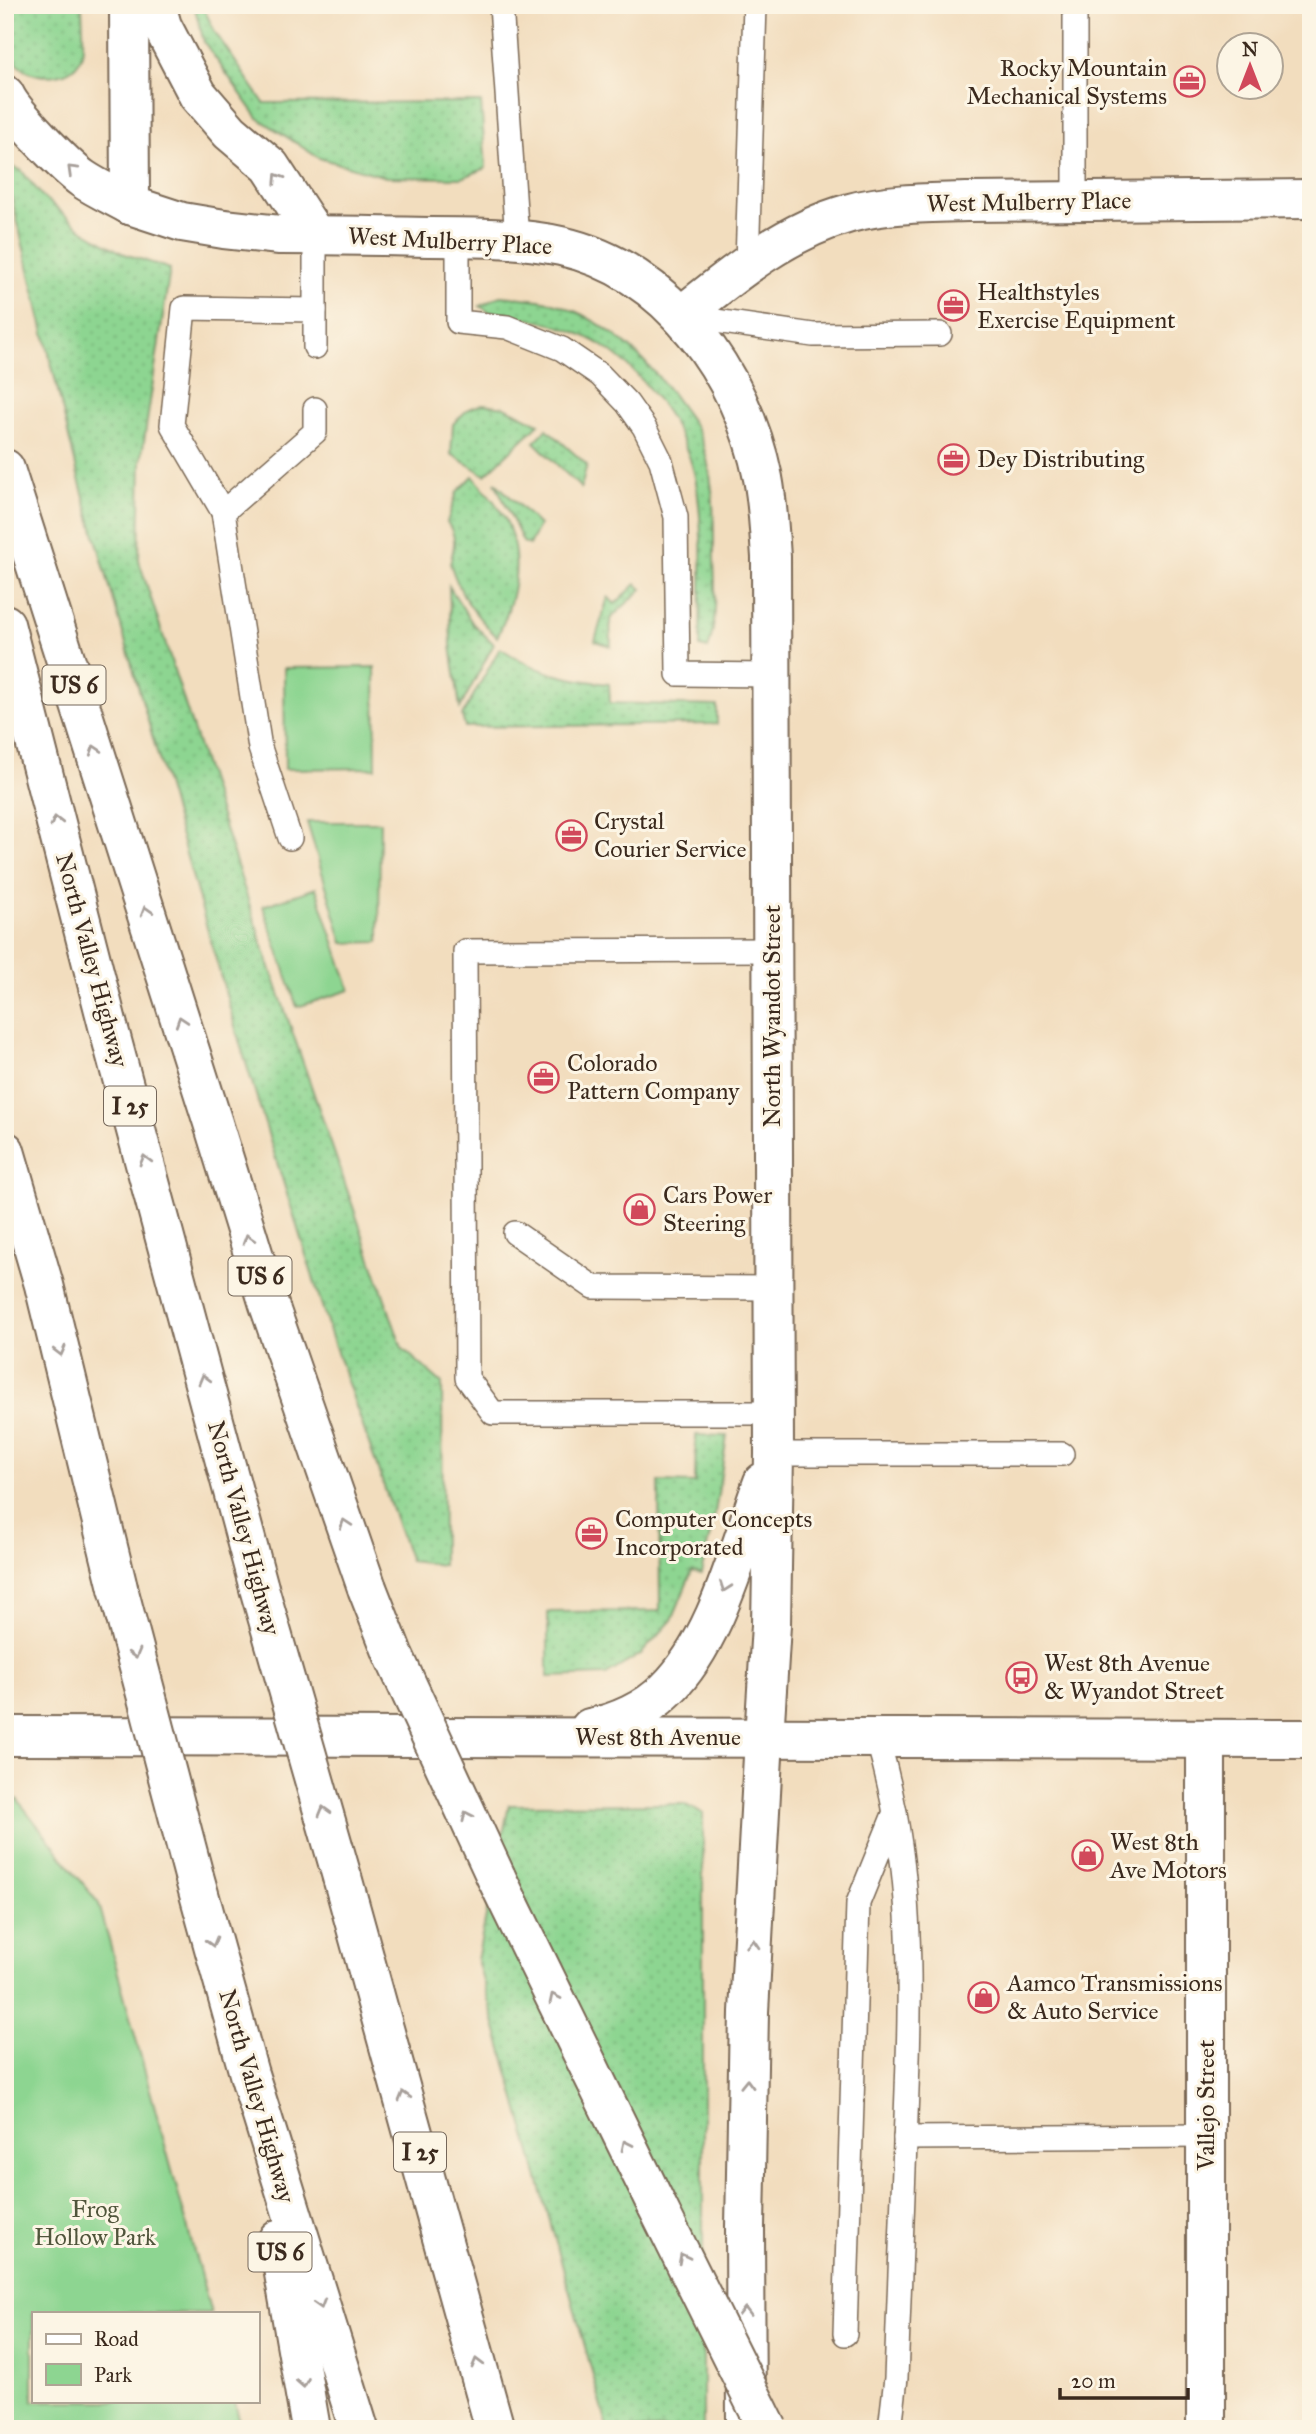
<svg xmlns="http://www.w3.org/2000/svg" width="1316" height="2434" font-family="'IM FELL Great Primer',serif">
	<style>
		.grass { fill: url(#grass-dots); stroke: #648058; stroke-width: 2 }
		.park { fill: #8dd591; stroke: #648058; stroke-width: 2 }
		.lines { fill: none; stroke-linecap: round; stroke-linejoin: round }
		.service-casing { stroke: #7b6956; stroke-width: 26 }
		.minor-casing { stroke: #7b6956; stroke-width: 42 }
		.tertiary-casing { stroke: #7b6956; stroke-width: 42 }
		.secondary-casing { stroke: #7b6956; stroke-width: 42 }
		.motorway-casing { stroke: #7b6956; stroke-width: 42 }
		.service { stroke: #fff; stroke-width: 23 }
		.minor { stroke: #fff; stroke-width: 38 }
		.tertiary { stroke: #fff; stroke-width: 38 }
		.secondary { stroke: #fff; stroke-width: 38 }
		.motorway { stroke: #fff; stroke-width: 38 }
		.motorway-bridge-casing { stroke: #7b6956; stroke-width: 42; stroke-linecap: butt }
		.motorway-bridge { stroke: #fff; stroke-width: 38 }
		.oneway { stroke: #a79f9a }
		.labels { text-anchor: middle; dominant-baseline: central; stroke-width: 6; stroke-linejoin: round; paint-order: stroke }
		.shield { fill: #fcf5e5; stroke: #75675a; stroke-width: 2 }
		.shield-label { font-size: 23px; font-weight: bold; fill: #3b2a1e }
		.poi-label { font-size: 24px; fill: #3b2a1e; stroke: #fcf5e5; text-anchor: start }
		.street-label { font-size: 24px; fill: #3b2a1e; stroke: #fcf5e5 }
		.park-label { font-size: 24px; fill: #50553b; stroke: #fcf5e5 }
	</style>
	<defs>
		<pattern id="grass-dots" width="8" height="8" patternUnits="userSpaceOnUse" patternTransform="scale(1.75)"><rect width="8" height="8" fill="#8dd591"/><path d="M2 2h.1M6 6h.1" fill="none" stroke="#7bb77d" stroke-width="1.8" stroke-linecap="round"/></pattern>
	</defs>
	<rect width="100%" height="100%" fill="#fcf5e5"/>
	<filter id="ink" filterUnits="userSpaceOnUse"><feTurbulence type="fractalNoise" baseFrequency=".0143" numOctaves="2"/><feDisplacementMap in="SourceGraphic" scale="14" xChannelSelector="R" yChannelSelector="G"/><feConvolveMatrix kernelMatrix="1 2 1 2 8 2 1 2 1" color-interpolation-filters="sRGB"/></filter>
	<filter id="wash" filterUnits="userSpaceOnUse"><feTurbulence type="fractalNoise" baseFrequency=".00686" numOctaves="4" result="noise"/><feDisplacementMap in="SourceGraphic" scale="28" xChannelSelector="R" yChannelSelector="G"/><feGaussianBlur stdDeviation="1.57" result="paint"/><feColorMatrix in="noise" values="0 0 0 0 0 0 0 0 0 0 0 0 0 0 0 0 0 1.4 0 .05"/><feComposite in="paint" operator="in"/></filter>
	<g filter="url(#wash)">
		<rect width="100%" height="100%" fill="#f2ddbe"/>
		<g class="grass">
			<path d="M5,5H82C82,20 85,40 82,54C76,77 46,80 27,71C18,67 11,56 5,48Z"/>
			<polygon points="194,5 202,5 215,32 264,103 481,102 486,168 462,178 386,177 319,158 258,118 204,42"/>
			<polygon points="11,167 21,170 43,197 83,230 122,253 170,269 141,461 139,561 265,953 402,1348 442,1383 443,1565 410,1561 331,1335 241,1047 79,479 6,174"/>
			<path d="M500,296C522,298 547,299 568,308C616,328 654,367 683,409C688,416 694,424 698,432C715,471 714,516 714,559C715,590 718,619 708,649L700,647C700,593 705,536 696,482C687,431 641,367 596,342C564,324 525,317 489,312L480,306Z"/>
			<polygon points="483,404 505,407 539,424 485,475 451,454 453,424 468,409"/>
			<polygon points="547,429 587,465 581,488 534,442"/>
			<path d="M473,476C485,491 501,507 508,525C523,563 514,602 497,637C473,613 460,595 450,563C455,546 457,536 447,522L457,492Z"/>
			<polygon points="495,482 539,525 529,545 523,542"/>
			<polygon points="636,584 642,589 610,619 611,646 595,641 608,597 615,604"/>
			<polygon points="449,586 473,624 494,644 460,708 451,646"/>
			<path d="M500,648C538,673 564,679 609,684L610,703L717,706V724L465,727L462,716Z"/>
			<polygon points="696,1435 727,1436 715,1513 701,1574 692,1571 672,1620 641,1654 606,1675 548,1677 548,1612 660,1611 659,1482 695,1483"/>
			<polygon points="683,1804 703,1813 703,2429 608,2429 477,1960 509,1805"/>
		</g>
		<g class="park">
			<polygon points="375,667 376,768 285,769 284,668"/>
			<polygon points="307,822 380,822 379,942 343,943"/>
			<polygon points="316,888 350,990 297,1007 263,906"/>
			<polygon points="5,1799 17,1799 99,1904 211,2313 33,2313 33,2401 235,2401 241,2429 5,2429"/>
		</g>
	</g>
	<g filter="url(#ink)">
		<g class="lines">
			<defs>
				<g id="service">
					<polyline points="501,5 517,240"/>
					<polyline points="1075,12 1075,201"/>
					<polyline points="315,235 315,347"/>
					<polyline points="458,237 458,322 507,327 562,349 600,375 627,403 644,427 661,461 676,517 678,674 771,675"/>
					<polyline points="747,264 755,5"/>
					<polyline points="681,316 813,335 940,334"/>
					<polyline points="223,512 172,425 184,308 315,310"/>
					<polyline points="290,838 260,748 223,512 315,432 315,409"/>
					<polyline points="772,950 465,951 467,1378 493,1413 774,1413"/>
					<polyline points="515,1233 593,1287 773,1288"/>
					<polyline points="774,1454 1062,1454"/>
					<path d="M877,1738C915,1864 911,1987 906,2117C903,2204 900,2291 896,2378L890,2429"/>
					<polyline points="905,2138 1206,2136"/>
					<polyline points="845,2334 858,1903 895,1812"/>
				</g>
				<g id="minor">
					<path d="M681,316C733,274 785,231 850,213C887,203 929,203 967,202L1311,199"/>
					<polyline points="1206,1739 1206,2429"/>
				</g>
				<g id="tertiary">
					<polyline points="129,5 130,205"/>
					<polyline points="156,5 162,26 198,95 230,132 270,166 315,235"/>
				</g>
				<g id="secondary">
					<path d="M130,205L182,222L224,229L280,235C329,235 379,236 429,237C473,237 518,237 561,246C669,270 742,374 763,478C768,504 769,530 771,557L774,1454L771,1625L764,1738"/>
					<path d="M590,1728C617,1723 646,1710 666,1690C717,1641 739,1547 763,1482"/>
					<polyline points="5,1736 1311,1739"/>
				</g>
				<g id="motorway">
					<path d="M5,95C12,112 67,168 83,179C98,189 114,196 130,205"/>
					<polyline points="5,469 213,1123 269,1305 367,1588"/>
					<polyline points="5,624 108,1026 259,1588"/>
					<polyline points="5,1151 44,1285 118,1588"/>
					<polyline points="194,1876 249,2074 359,2429"/>
					<polyline points="342,1877 495,2429"/>
					<polyline points="496,1877 657,2206"/>
					<polyline points="278,2239 311,2429"/>
					<polyline points="746,2429 745,2227 749,2012 764,1738"/>
				</g>
			</defs>
			<use href="#service" class="service-casing"/>
			<use href="#minor" class="minor-casing"/>
			<use href="#tertiary" class="tertiary-casing"/>
			<use href="#secondary" class="secondary-casing"/>
			<use href="#motorway" class="motorway-casing"/>
			<use href="#service" class="service"/>
			<use href="#minor" class="minor"/>
			<use href="#tertiary" class="tertiary"/>
			<use href="#secondary" class="secondary"/>
			<use href="#motorway" class="motorway"/>
			<defs>
				<g id="motorway-bridge">
					<polyline points="118,1588 194,1876"/>
					<polyline points="259,1588 342,1877"/>
					<polyline points="367,1588 393,1654 496,1877"/>
					<polyline points="657,2206 768,2429"/>
				</g>
			</defs>
			<use href="#motorway-bridge" class="motorway-bridge-casing"/>
			<use href="#motorway-bridge" class="motorway-bridge"/>
		</g>
		<defs><path id="oneway-chevron" d="M-2-3.5L2.5 0L-2 3.5" fill="none" stroke-width="1.6" stroke-linecap="round" stroke-linejoin="round" transform="scale(1.75)"/></defs>
		<g class="oneway">
			<use href="#oneway-chevron" transform="translate(72 170) rotate(-136)"/>
			<use href="#oneway-chevron" transform="translate(278 178) rotate(-123)"/>
			<use href="#oneway-chevron" transform="translate(95 750) rotate(-108)"/>
			<use href="#oneway-chevron" transform="translate(56 821) rotate(-104)"/>
			<use href="#oneway-chevron" transform="translate(146 911) rotate(-107)"/>
			<use href="#oneway-chevron" transform="translate(181 1021) rotate(-108)"/>
			<use href="#oneway-chevron" transform="translate(145 1160) rotate(-105)"/>
			<use href="#oneway-chevron" transform="translate(248 1239) rotate(-107)"/>
			<use href="#oneway-chevron" transform="translate(60 1351) rotate(76)"/>
			<use href="#oneway-chevron" transform="translate(204 1379) rotate(-105)"/>
			<use href="#oneway-chevron" transform="translate(345 1524) rotate(-109)"/>
			<use href="#oneway-chevron" transform="translate(725 1587) rotate(110)"/>
			<use href="#oneway-chevron" transform="translate(135 1654) rotate(75)"/>
			<use href="#oneway-chevron" transform="translate(324 1811) rotate(-106)"/>
			<use href="#oneway-chevron" transform="translate(467 1816) rotate(-115)"/>
			<use href="#oneway-chevron" transform="translate(212 1942) rotate(74)"/>
			<use href="#oneway-chevron" transform="translate(753 1944) rotate(-87)"/>
			<use href="#oneway-chevron" transform="translate(554 1998) rotate(-116)"/>
			<use href="#oneway-chevron" transform="translate(747 2084) rotate(-89)"/>
			<use href="#oneway-chevron" transform="translate(404 2096) rotate(-106)"/>
			<use href="#oneway-chevron" transform="translate(626 2145) rotate(-116)"/>
			<use href="#oneway-chevron" transform="translate(683 2258) rotate(-117)"/>
			<use href="#oneway-chevron" transform="translate(320 2304) rotate(73)"/>
			<use href="#oneway-chevron" transform="translate(745 2312) rotate(-90)"/>
			<use href="#oneway-chevron" transform="translate(477 2363) rotate(-105)"/>
			<use href="#oneway-chevron" transform="translate(303 2383) rotate(80)"/>
		</g>
	</g>
	<defs>
		<symbol id="office-ring" viewBox="-11 -11 22 22"><circle r="9.5" fill="#fcf5e5" stroke="#d1495b" stroke-width="1.5"/><path d="M-6-3h4V-5.5h4V-3h4V5H-6ZM-1-4.5V-3h2v-1.5ZM-6 0V1H6V0Z" fill="#d1495b"/></symbol>
		<symbol id="shop-ring" viewBox="-11 -11 22 22"><circle r="9.5" fill="#fcf5e5" stroke="#d1495b" stroke-width="1.5"/><path d="M-5-2.5h2.3a2.7 3.5 0 0 1 5.4 0H5L5.5 6h-11ZM-1.5-2.5h3a1.5 2.3 0 0 0-3 0Z" fill="#d1495b"/></symbol>
		<symbol id="bus-ring" viewBox="-11 -11 22 22"><circle r="9.5" fill="#fcf5e5" stroke="#d1495b" stroke-width="1.5"/><path d="M-5-6H5V4H4V6H2V4H-2V6H-4V4H-5ZM-3.5-4V0h7V-4ZM-3.5 1.2v1.5H-2V1.2ZM2 1.2v1.5H3.5V1.2Z" fill="#d1495b"/></symbol>
	</defs>
	<g fill-rule="evenodd">
		<use href="#office-ring" x="1172" y="64" width="35" height="35"/>
		<use href="#office-ring" x="936" y="288" width="35" height="35"/>
		<use href="#office-ring" x="936" y="442" width="35" height="35"/>
		<use href="#office-ring" x="554" y="818" width="35" height="35"/>
		<use href="#office-ring" x="526" y="1060" width="35" height="35"/>
		<use href="#shop-ring" x="622" y="1192" width="35" height="35"/>
		<use href="#office-ring" x="574" y="1516" width="35" height="35"/>
		<use href="#bus-ring" x="1004" y="1660" width="35" height="35"/>
		<use href="#shop-ring" x="1070" y="1838" width="35" height="35"/>
		<use href="#shop-ring" x="966" y="1980" width="35" height="35"/>
	</g>
	<g class="labels">
		<g class="shield">
			<rect x="42.5" y="665.5" width="63" height="39" rx="5"/>
			<rect x="104" y="1086.5" width="52" height="39" rx="5"/>
			<rect x="228.5" y="1256.5" width="63" height="39" rx="5"/>
			<rect x="394" y="2132.5" width="52" height="39" rx="5"/>
			<rect x="248.5" y="2232.5" width="63" height="39" rx="5"/>
		</g>
		<g class="shield-label">
			<text x="74" y="685">US 6</text>
			<text x="130" y="1106">I 25</text>
			<text x="260" y="1276">US 6</text>
			<text x="420" y="2152">I 25</text>
			<text x="280" y="2252">US 6</text>
		</g>
		<g class="poi-label">
			<text x="1167" y="68" text-anchor="end">Rocky Mountain<tspan x="1167" dy="28">Mechanical Systems</tspan></text>
			<text x="977" y="292">Healthstyles<tspan x="977" dy="28">Exercise Equipment</tspan></text>
			<text x="977" y="459">Dey Distributing</text>
			<text x="594" y="821">Crystal<tspan x="594" dy="28">Courier Service</tspan></text>
			<text x="567" y="1063">Colorado<tspan x="567" dy="28">Pattern Company</tspan></text>
			<text x="663" y="1195">Cars Power<tspan x="663" dy="28">Steering</tspan></text>
			<text x="615" y="1519">Computer Concepts<tspan x="615" dy="28">Incorporated</tspan></text>
			<text x="1044" y="1663">West 8th Avenue<tspan x="1044" dy="28">&amp; Wyandot Street</tspan></text>
			<text x="1110" y="1842">West 8th<tspan x="1110" dy="28">Ave Motors</tspan></text>
			<text x="1007" y="1983">Aamco Transmissions<tspan x="1007" dy="28">&amp; Auto Service</tspan></text>
		</g>
		<g class="street-label">
			<text transform="translate(1029 202) rotate(-1)">West Mulberry Place</text>
			<text transform="translate(450 241) rotate(3)">West Mulberry Place</text>
			<text transform="translate(92 960) rotate(75)">North Valley Highway</text>
			<text transform="translate(772 1016) rotate(-90)">North Wyandot Street</text>
			<text transform="translate(244 1528) rotate(75)">North Valley Highway</text>
			<text x="658" y="1737">West 8th Avenue</text>
			<text transform="translate(257 2096) rotate(74)">North Valley Highway</text>
			<text transform="translate(1206 2105) rotate(-90)">Vallejo Street</text>
		</g>
		<g class="park-label">
			<text x="95" y="2209">Frog<tspan x="95" dy="28">Hollow Park</tspan></text>
		</g>
	</g>
	<rect width="1316" height="2434" fill="none" stroke="#fcf5e5" stroke-width="28"/>
	<rect x="32" y="2312" width="228" height="91" fill="#fcf5e5" stroke="#afa495" stroke-width="2"/>
	<rect x="46" y="2334" width="35" height="10" fill="#ffffff" stroke="#afa495" stroke-width="2"/>
	<text x="94" y="2346" font-size="21" fill="#3b2a1e">Road</text>
	<rect x="46" y="2364" width="35" height="21" fill="#8dd591" stroke="#afa495" stroke-width="2"/>
	<text x="94" y="2382" font-size="21" fill="#3b2a1e">Park</text>
	<g transform="translate(1250 66)"><circle r="33" fill="#fcf5e5" stroke="#afa495" stroke-width="2"/>
	<path d="M0-5L12 26L0 18L-12 26Z" fill="#d1495b"/>
	<text y="-10" font-size="19" font-weight="bold" text-anchor="middle" fill="#3b2a1e">N</text>
	</g>
	<path d="M1060 2388v10h128v-10" fill="none" stroke="#3b2a1e" stroke-width="3.5"/>
	<text x="1071" y="2388" font-size="21" fill="#3b2a1e" stroke="#fcf5e5" stroke-width="5" paint-order="stroke">20 m</text>
</svg>
